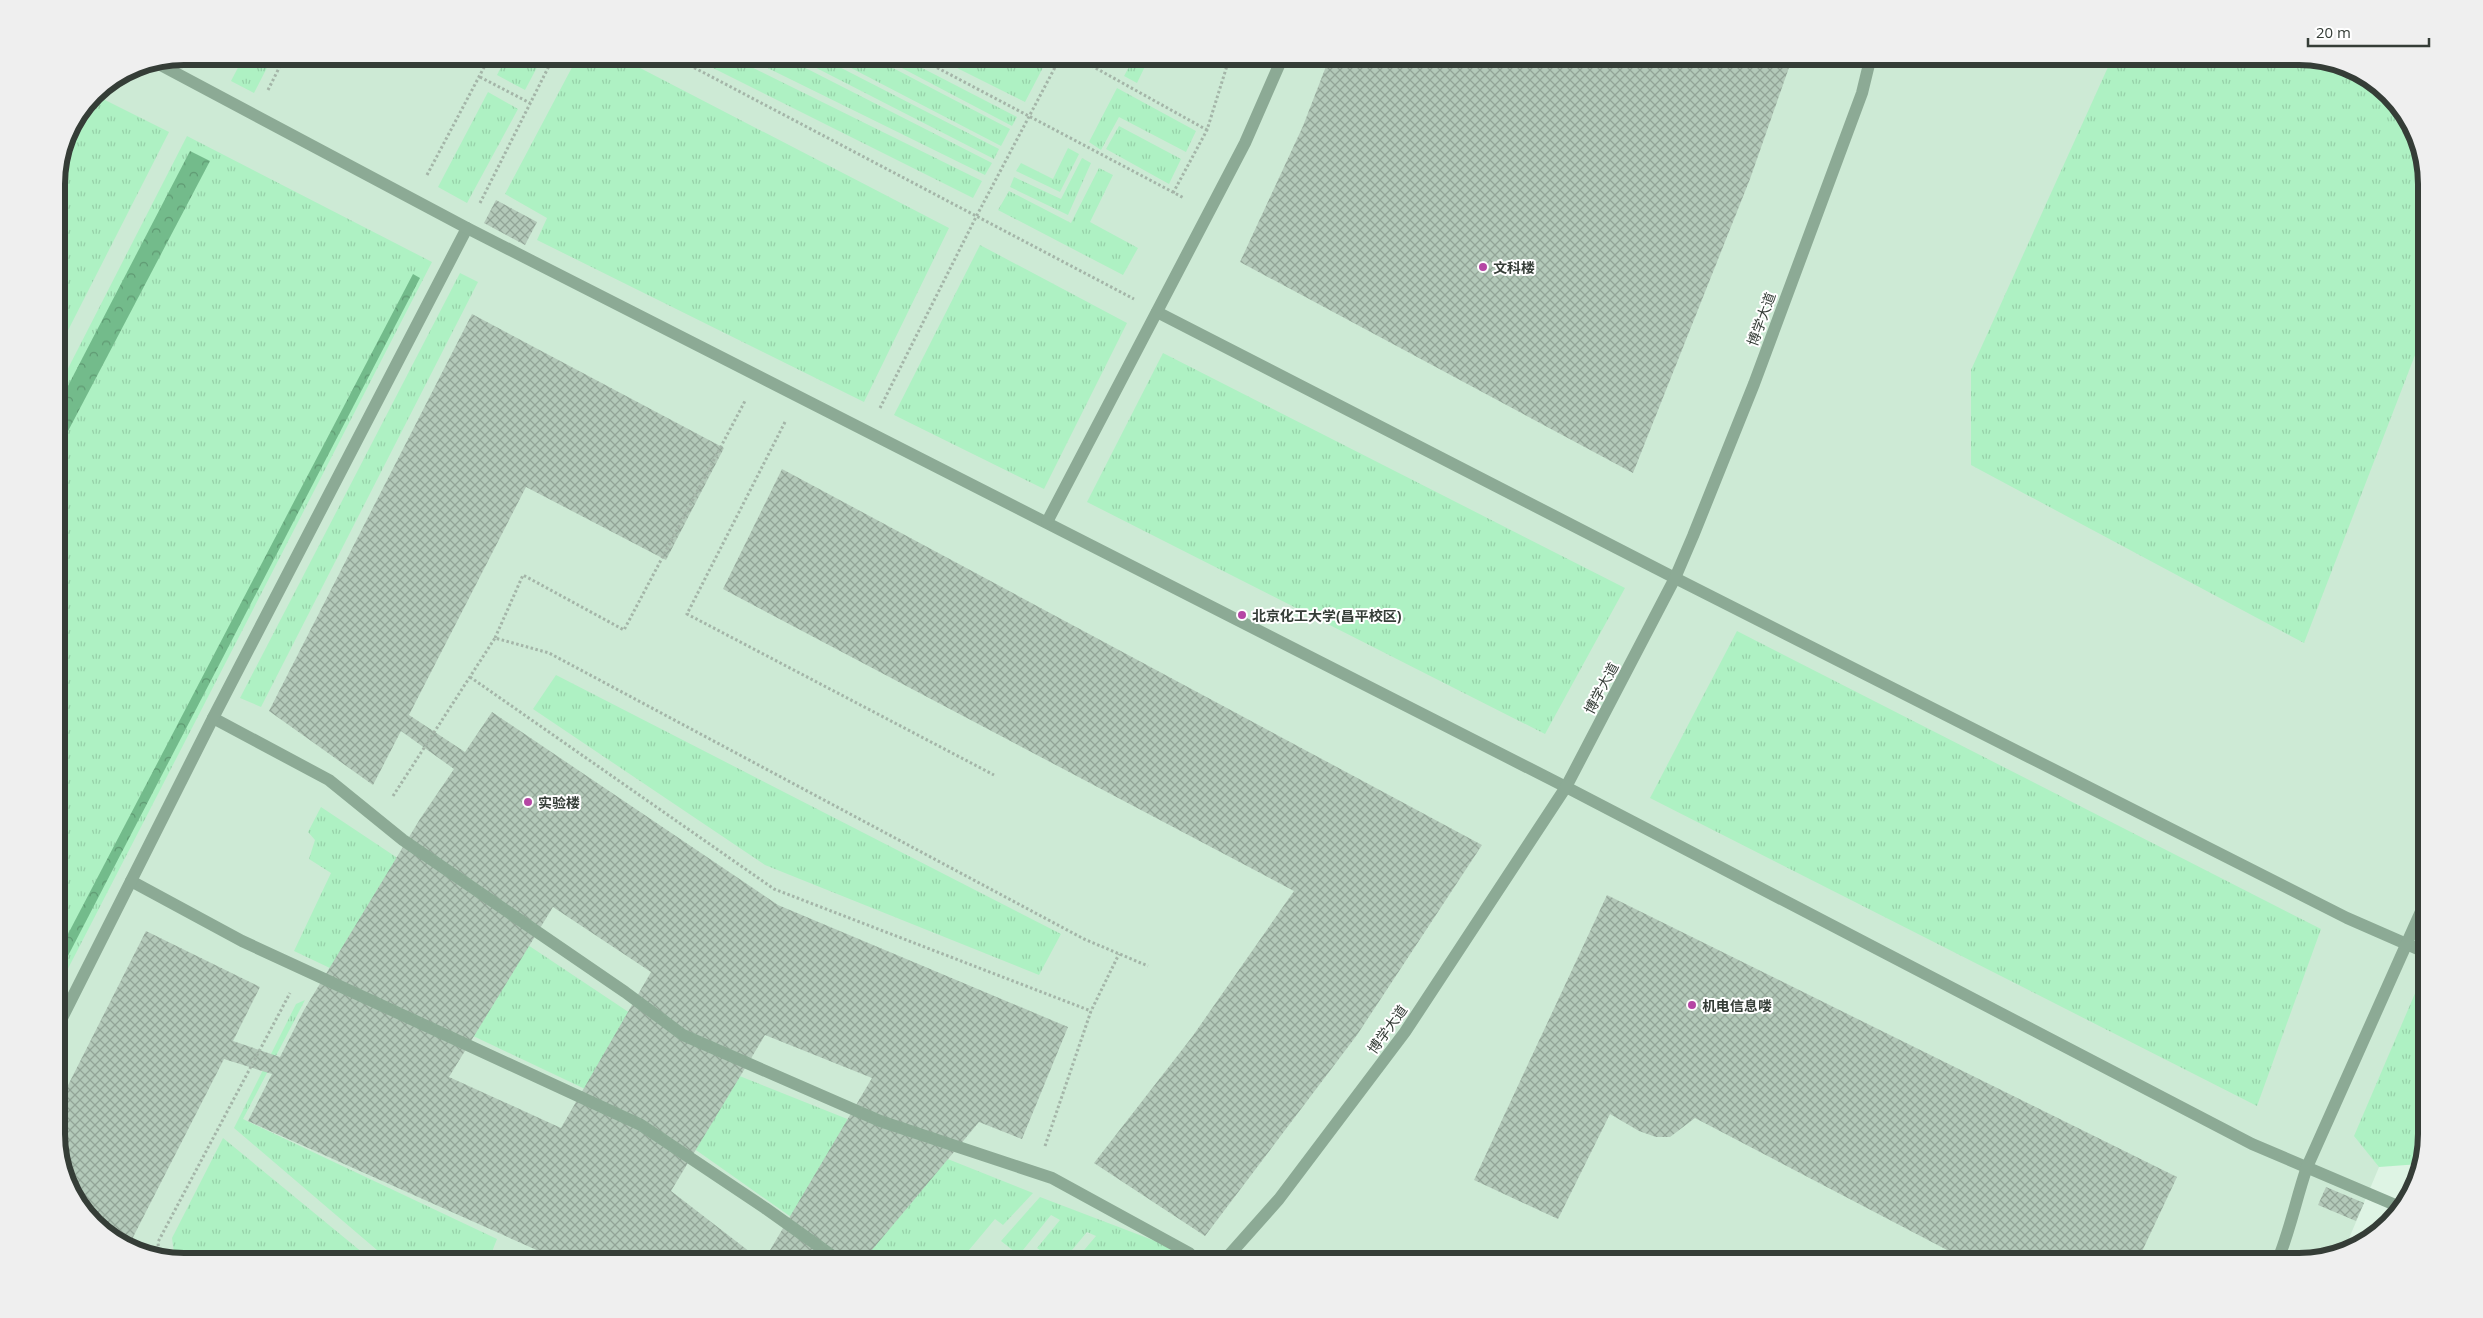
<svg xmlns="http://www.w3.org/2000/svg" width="2483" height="1318" font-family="'Open Sans','Noto Sans SC',sans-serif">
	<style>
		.built { fill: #cdead5 }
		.grass { fill: url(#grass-tufts) }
		.forest { fill: url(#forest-crowns) }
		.building { fill: url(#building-cross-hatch); fill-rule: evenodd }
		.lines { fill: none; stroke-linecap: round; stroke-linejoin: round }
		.path { stroke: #a4b5a8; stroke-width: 3; stroke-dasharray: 2.5 2.5; stroke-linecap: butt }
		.lane { stroke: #8caa95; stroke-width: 12 }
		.street { stroke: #8caa95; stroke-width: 12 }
		.poi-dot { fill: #b546a4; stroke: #fff; stroke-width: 2 }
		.labels { text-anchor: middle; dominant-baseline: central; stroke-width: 4; stroke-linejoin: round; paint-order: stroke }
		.poi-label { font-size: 14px; font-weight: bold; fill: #353d37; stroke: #fff; text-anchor: start }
		.street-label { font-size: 14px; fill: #353d37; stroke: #fff }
		.rim { fill: none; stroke: #353d37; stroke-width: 6 }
	</style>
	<defs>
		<pattern id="grass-tufts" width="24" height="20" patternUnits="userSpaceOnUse" patternTransform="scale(1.25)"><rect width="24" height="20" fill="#aef1c3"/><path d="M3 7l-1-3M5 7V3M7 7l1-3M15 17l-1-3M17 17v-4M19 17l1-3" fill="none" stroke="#96d0a8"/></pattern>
		<pattern id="forest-crowns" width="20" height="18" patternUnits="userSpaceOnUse" patternTransform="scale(1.25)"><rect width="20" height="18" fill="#73bb8b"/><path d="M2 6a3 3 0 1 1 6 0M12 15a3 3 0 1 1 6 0" fill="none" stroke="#5f9972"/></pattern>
		<pattern id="building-cross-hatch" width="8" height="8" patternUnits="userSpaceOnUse" patternTransform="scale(1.25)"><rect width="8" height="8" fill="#b3c9b9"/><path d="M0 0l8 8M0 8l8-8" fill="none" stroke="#92a497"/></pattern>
	</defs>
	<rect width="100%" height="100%" fill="#def4e4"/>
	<polygon class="built" points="184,56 2299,56 2356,70 2405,113 2426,176 2427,1053 2345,1248 2299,1262 184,1262 127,1248 78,1205 57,1143 57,176 66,135 94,93 135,66"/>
	<g class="grass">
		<polygon points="244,56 273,56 254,93 231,81"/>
		<polygon points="507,56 543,56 525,90 497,75"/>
		<polygon points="578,56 617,56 949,228 864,402 537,240 547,218 505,194"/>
		<polygon points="710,56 738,56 739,61 982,181 973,198 711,67"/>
		<polygon points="743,56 782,56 992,163 985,175"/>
		<polygon points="793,56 818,56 999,149 994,159"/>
		<polygon points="828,56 870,56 1010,129 1001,146"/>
		<polygon points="879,56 899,56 1017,117 1012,126"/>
		<polygon points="933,56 1049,56 1025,102"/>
		<polygon points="1135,56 1150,56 1137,83 1124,76"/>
		<polygon points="2113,56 2299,56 2356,70 2405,113 2426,176 2427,324 2304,643 1971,465 1971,370"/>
		<polygon points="1117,88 1196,131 1186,152 1119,117 1101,150 1089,142"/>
		<polygon points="488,92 518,109 467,203 438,187"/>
		<polygon points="93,94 169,132 57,352 57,176 66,135"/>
		<polygon points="1119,126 1181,159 1169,184 1106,149"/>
		<polygon points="187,136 432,262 57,990 57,390"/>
		<polygon points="1068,148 1079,154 1060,192 1016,171 1021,163 1053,179"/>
		<polygon points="1082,158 1091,163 1068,215 1010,187 1014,177 1061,199"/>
		<polygon points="1099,168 1113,175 1090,222 1138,248 1123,275 998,210 1009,191 1071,223"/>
		<polygon points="980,245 1127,323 1044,489 894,415"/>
		<polygon points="460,273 478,282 261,707 240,698"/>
		<polygon points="1163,353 1625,588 1545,734 1087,502"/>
		<polygon points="1737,631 2321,929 2257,1106 1650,798"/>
		<polygon points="556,675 1061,934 1039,975 765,865 533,709"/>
		<polygon points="321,807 702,1061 1033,1193 1003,1225 995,1219 959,1262 855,1262 659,1124 294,951 331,873 309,859 315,840 308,832"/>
		<polygon points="2419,984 2427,984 2427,1134 2420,1164 2379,1167 2354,1136"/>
		<polygon points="305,1000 243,1119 497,1239 488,1262 391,1262 234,1128 296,1004"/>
		<polygon points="223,1138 374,1262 184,1262 175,1260 172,1238"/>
		<polygon points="1040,1197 1171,1247 1179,1262 1074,1262 1096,1236 1087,1232 1062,1262 1056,1262 1037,1248 1060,1220 1051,1215 1019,1255 1001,1241"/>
	</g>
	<g class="forest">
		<polygon points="190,151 210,161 57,452 57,407"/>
		<polygon points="413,274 420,278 57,977 57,955"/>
	</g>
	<g class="building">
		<polygon points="1330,56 1793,56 1750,179 1633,473 1240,262 1303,126"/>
		<polygon points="496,200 537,222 525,245 484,223"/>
		<path d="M472,314L724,448L666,560L526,487L409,715L465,752L492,712L778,905L1068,1027L1022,1139L979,1122L862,1262H763L872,1078L765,1035L671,1191L763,1262H558L550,1256L248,1121L272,1074L224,1059L127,1249L78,1205L57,1143V1107L146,931L260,987L233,1041L280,1057L304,1010L420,819L454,769L401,731L373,785L269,711ZM553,907L651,972L561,1128L449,1077Z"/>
		<polygon points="782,469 1482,845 1357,1035 1205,1236 1094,1163 1192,1037 1294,891 723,589"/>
		<polygon points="1607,895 2177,1177 2137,1262 1970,1262 1695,1118 1670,1137 1656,1137 1639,1131 1610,1114 1558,1219 1474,1180"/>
		<polygon points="2326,1187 2364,1203 2356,1221 2318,1205"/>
	</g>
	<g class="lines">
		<g class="path">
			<polyline points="672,56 1134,299"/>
			<polyline points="915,56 1184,198"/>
			<polyline points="1074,56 1207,130"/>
			<polyline points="225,67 229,56"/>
			<polyline points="480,77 530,103"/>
			<polyline points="268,90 285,56"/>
			<polyline points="427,175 490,56"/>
			<polyline points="1173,193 1207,130 1230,56"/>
			<polyline points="480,203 554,56"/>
			<polyline points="880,408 976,217 1061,56"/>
			<polyline points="785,422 687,614 994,775"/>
			<polyline points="495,638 523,575 624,630 745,401"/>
			<polyline points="470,677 774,889 1091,1011"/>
			<polyline points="393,796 495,638 549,653 1084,939 1148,966"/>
			<polyline points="1045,1146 1091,1011 1119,954"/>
			<polyline points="159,1256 158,1242 290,993"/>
		</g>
		<g class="lane">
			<polyline points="213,718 329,780 403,840 625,992 683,1035 880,1121 1052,1178 1189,1253 1199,1262"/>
			<polyline points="131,881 242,941 641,1125 765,1208 841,1262"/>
			<polyline points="57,1028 213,718 467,228"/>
		</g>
		<g class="street">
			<polyline points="155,62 467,228 1566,787 2252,1144 2400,1207"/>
			<polyline points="1157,312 1675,578 2347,918 2427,953"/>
			<polyline points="1047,522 1245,143 1283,56"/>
			<polyline points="1223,1262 1279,1199 1405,1032 1566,787 1675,578 1693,536 1754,384 1862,93 1871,56"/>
			<path d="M2277,1262C2290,1231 2296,1199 2307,1167L2427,898"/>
		</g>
	</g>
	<g class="poi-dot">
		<circle cx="1483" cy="267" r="5"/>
		<circle cx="1242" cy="615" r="5"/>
		<circle cx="528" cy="802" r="5"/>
		<circle cx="1692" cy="1005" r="5"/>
	</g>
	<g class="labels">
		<g class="poi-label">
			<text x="1493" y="267">文科楼</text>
			<text x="1252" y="615">北京化工大学(昌平校区)</text>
			<text x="538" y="802">实验楼</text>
			<text x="1702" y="1005">机电信息喽</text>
		</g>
		<g class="street-label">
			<text transform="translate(1761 319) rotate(-70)">博学大道</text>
			<text transform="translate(1601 688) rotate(-62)">博学大道</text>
			<text transform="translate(1387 1029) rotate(-54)">博学大道</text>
		</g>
	</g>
	<path d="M0 0H2483V1318H0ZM184 65H2299A119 119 0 0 1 2418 184V1134A119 119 0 0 1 2299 1253H184A119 119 0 0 1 65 1134V184A119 119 0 0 1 184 65Z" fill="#efefef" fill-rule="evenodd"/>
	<path class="rim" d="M184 65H2299A119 119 0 0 1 2418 184V1134A119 119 0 0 1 2299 1253H184A119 119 0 0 1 65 1134V184A119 119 0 0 1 184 65Z"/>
	<path d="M2308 38v8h121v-8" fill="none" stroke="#353d37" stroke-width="2.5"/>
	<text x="2316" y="38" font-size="15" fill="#353d37" stroke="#ffffff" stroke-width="4" paint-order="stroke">20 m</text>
</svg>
